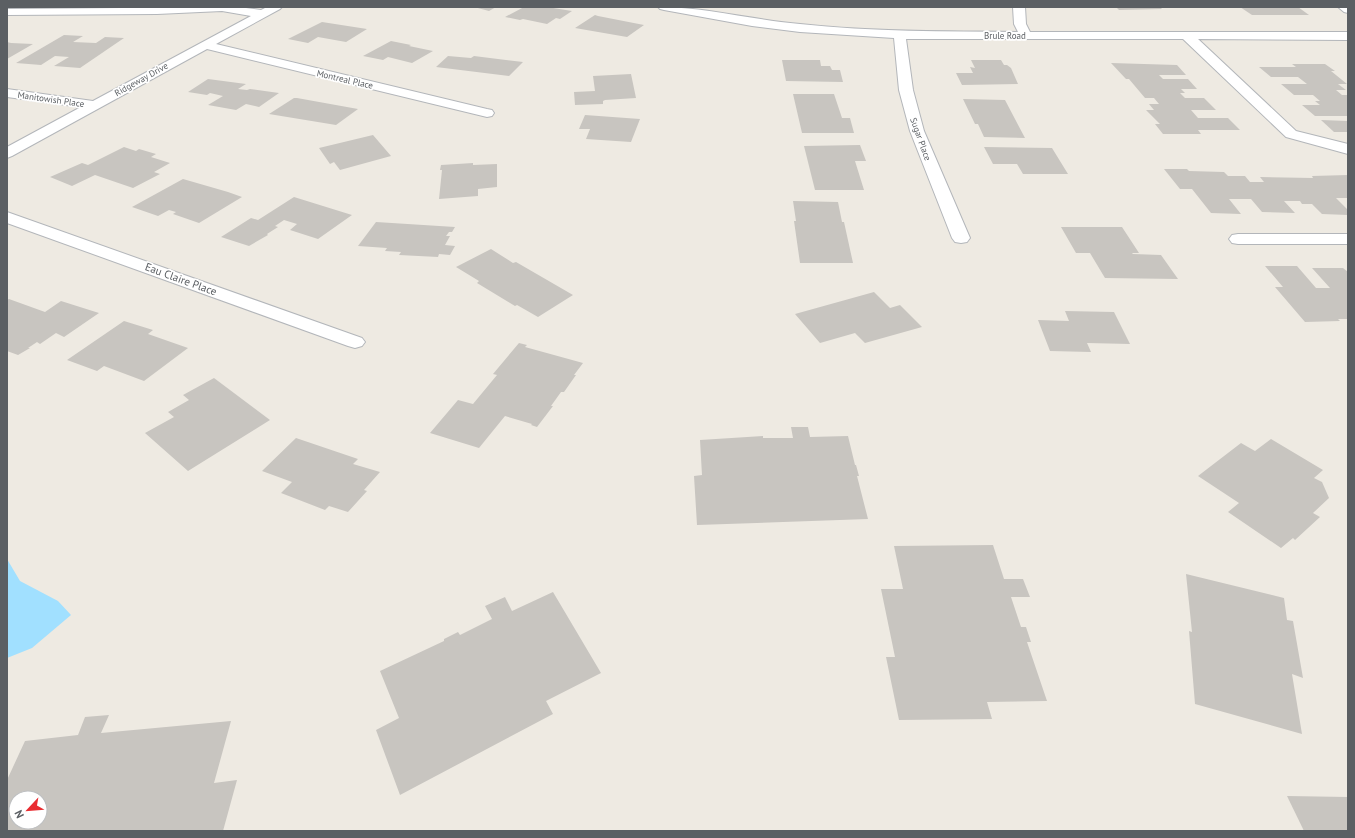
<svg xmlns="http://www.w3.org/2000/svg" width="1355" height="838" font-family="'PT Sans',sans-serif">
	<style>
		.water { fill: #a1e0ff }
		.building { fill: #c8c5c0; fill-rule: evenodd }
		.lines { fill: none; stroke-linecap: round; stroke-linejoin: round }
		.minor-casing { stroke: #b3b6ba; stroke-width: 2 }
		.minor { fill: #fff; fill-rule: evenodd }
		.labels { text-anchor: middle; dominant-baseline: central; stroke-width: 3.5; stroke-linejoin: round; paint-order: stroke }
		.far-street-label { font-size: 9px; fill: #5b5f63; stroke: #fff }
		.street-label { font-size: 11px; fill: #5b5f63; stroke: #fff }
	</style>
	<rect width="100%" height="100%" fill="#eeeae2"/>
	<polygon class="water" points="7,559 20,581 58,601 71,615 32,648 7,658"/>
	<g class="building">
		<polygon points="474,7 496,7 489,11"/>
		<polygon points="524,7 547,7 572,11 560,19 556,18 547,24 523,19 520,20 505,17"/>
		<polygon points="1116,7 1160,7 1162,9 1119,10"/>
		<polygon points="1240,7 1298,7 1309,15 1252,15"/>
		<polygon points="595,15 598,16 644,25 627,37 575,28"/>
		<polygon points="322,22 367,29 346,42 318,37 308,43 288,39"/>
		<polygon points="64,35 83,36 73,42 96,43 105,37 124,38 80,68 54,66 69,57 55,56 41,65 16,63"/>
		<polygon points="391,41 411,45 409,46 433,51 412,63 388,57 383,60 363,56"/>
		<polygon points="7,42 11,43 33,44 7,59"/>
		<polygon points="448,56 471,58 474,56 523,62 509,76 436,67"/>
		<polygon points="782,60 820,60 821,66 830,66 832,70 840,70 843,82 786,81"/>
		<polygon points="971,60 1001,60 1004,65 1007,65 1011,68 1018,84 962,85 956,73 973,73 970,67 975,68"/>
		<polygon points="1111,63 1177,65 1186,75 1159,75 1163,79 1188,79 1197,89 1181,89 1185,93 1180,93 1185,98 1204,98 1216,110 1191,110 1198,118 1228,118 1240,130 1198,130 1201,134 1163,134 1155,124 1160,124 1146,110 1154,110 1149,104 1159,104 1154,98 1145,98 1129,79 1126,79"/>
		<polygon points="1292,64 1325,64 1335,71 1331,71 1347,84 1338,84 1346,90 1336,90 1342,95 1348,95 1348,116 1315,116 1302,105 1320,105 1315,101 1320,101 1313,95 1294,95 1281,84 1307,84 1298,77 1271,77 1259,67 1296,67"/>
		<polygon points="631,74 636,98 605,100 603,101 603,104 575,105 574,92 595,91 593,76"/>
		<polygon points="208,79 246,84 238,89 247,90 250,89 279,93 259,107 246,104 236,110 208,105 223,96 210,93 207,95 188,92"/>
		<polygon points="793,94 834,94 842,118 850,118 854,133 802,133"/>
		<polygon points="294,98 297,98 358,109 336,125 269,114"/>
		<polygon points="963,99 1005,100 1025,138 984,137 978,124 975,124"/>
		<polygon points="585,115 640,119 631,142 586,139 590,129 579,129"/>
		<polygon points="1321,120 1348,121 1348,132 1334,132"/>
		<polygon points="373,135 391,156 340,170 334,162 330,164 319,148"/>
		<polygon points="860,145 866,161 855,161 864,190 815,190 804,146"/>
		<polygon points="124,147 136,151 139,149 156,154 151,157 170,163 154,172 160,174 133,188 95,175 72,186 50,177 82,163 88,165"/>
		<polygon points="984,147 1052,148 1068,174 1023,174 1017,164 993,164"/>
		<polygon points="473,163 473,165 497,164 497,187 478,189 478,196 439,199 442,170 440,170 441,165"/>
		<polygon points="1164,169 1187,169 1189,171 1224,172 1228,176 1245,176 1250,182 1264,182 1260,177 1313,178 1312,176 1348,175 1348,198 1336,198 1348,210 1348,215 1322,214 1312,204 1302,204 1300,201 1284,201 1295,213 1262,212 1251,199 1229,199 1241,214 1211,213 1192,189 1180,189"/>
		<polygon points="183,179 228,192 242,197 199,223 173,214 176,212 169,210 158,216 132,207"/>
		<polygon points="294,197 352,215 318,239 290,230 297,224 284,220 275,226 278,227 267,234 268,235 249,246 221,237 251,218 258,220"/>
		<polygon points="793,201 838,202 842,222 844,222 853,263 800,263 794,221 796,221"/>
		<polygon points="376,222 455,227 452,232 449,232 446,236 450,236 445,245 455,246 450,255 439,254 438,257 399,255 401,252 385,251 387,248 358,246"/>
		<polygon points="1061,227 1122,227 1139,253 1132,253 1133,254 1161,255 1178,279 1105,278 1090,253 1076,253"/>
		<polygon points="491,249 513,263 516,262 573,295 538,317 517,305 515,306 477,283 479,281 456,267"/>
		<polygon points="1265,266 1297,266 1316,288 1330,288 1312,268 1343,268 1348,272 1348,319 1338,319 1340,321 1305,322 1275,287 1283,287"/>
		<polygon points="874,292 890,308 900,305 922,327 865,343 855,333 820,343 795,314"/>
		<polygon points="9,299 45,312 61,301 99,313 64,337 56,333 40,344 37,342 28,348 30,348 18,355 7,351 7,300"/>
		<polygon points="1065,311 1114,312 1130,344 1087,343 1091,352 1050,351 1038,320 1069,321"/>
		<polygon points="124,321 153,330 148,334 188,348 144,381 104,366 97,371 67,360"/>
		<polygon points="519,343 527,345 525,347 583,363 574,375 576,375 564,392 561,392 551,406 553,406 537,427 531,425 532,424 505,416 479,448 430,433 458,400 473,404 497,375 493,374"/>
		<polygon points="214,378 270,420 188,471 145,433 174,417 168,412 189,400 183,395"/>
		<polygon points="791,427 808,427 810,437 848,436 855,465 856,465 859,476 857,476 868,519 697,525 694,476 702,475 700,440 763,436 763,438 793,438"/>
		<polygon points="296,438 358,459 353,464 380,472 364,490 367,491 348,512 329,506 325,510 281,493 292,482 262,471"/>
		<polygon points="1271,439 1323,470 1314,478 1322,482 1329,498 1313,513 1320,517 1295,540 1293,538 1281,548 1228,512 1239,503 1198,476 1241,443 1255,451"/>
		<polygon points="993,545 1004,579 1023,579 1030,597 1011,597 1021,627 1026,627 1031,642 1027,642 1047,701 987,702 992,719 899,720 886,657 895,657 881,589 903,589 894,546"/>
		<polygon points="1186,574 1284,598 1287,620 1293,621 1303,678 1292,674 1302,734 1195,704 1189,631 1192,632"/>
		<polygon points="553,592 601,673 546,701 553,714 400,795 376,730 399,718 380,671 444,641 444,639 458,632 460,635 492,619 485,606 505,597 512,611"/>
		<path d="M109,715L101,733L231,721L214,783L237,780L223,831H7V780L25,741L78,735L85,717ZM16,798H40V822H16Z"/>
		<polygon points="1287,796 1348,797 1348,831 1304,831"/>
	</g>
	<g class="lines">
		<defs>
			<g id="minor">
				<polygon points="238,7 261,10 267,7 282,7 280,9 216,44 487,109 492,110 494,113 492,116 487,117 207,49 12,156 7,158 7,147 81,107 7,97 7,89 93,101 251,16 222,11 157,14 7,15 7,9"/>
				<path d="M658,7C706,7 752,20 800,24C872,32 945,31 1018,32L1014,24L1013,7H1025L1026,24L1030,32H1348V40L1198,39L1296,131L1348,144V154L1286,137L1183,39H906L913,90L924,131L970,238L967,242L961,243L955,242L952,238L910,131L899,90L894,38L800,32L752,26L664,10L660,9Z"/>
				<polygon points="1338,7 1348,7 1348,13 1344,12"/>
				<polygon points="7,212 362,338 365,342 362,346 355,348 348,346 7,223"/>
				<polygon points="1238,234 1348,234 1348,244 1238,244 1232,243 1229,239 1232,235"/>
			</g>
		</defs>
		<use href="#minor" class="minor-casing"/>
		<use href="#minor" class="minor"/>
	</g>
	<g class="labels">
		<g class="far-street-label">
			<text x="1005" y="35">Brule Road</text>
			<text transform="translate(141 79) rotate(-29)">Ridgeway Drive</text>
			<text transform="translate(345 79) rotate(13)">Montreal Place</text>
			<text transform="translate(51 99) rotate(8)">Manitowish Place</text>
			<text transform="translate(921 139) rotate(70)">Sugar Place</text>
		</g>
		<g class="street-label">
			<text transform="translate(181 279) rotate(20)">Eau Claire Place</text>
		</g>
	</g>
	<rect width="1355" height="838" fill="none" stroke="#5b5f63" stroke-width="16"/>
	<g transform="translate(28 810) rotate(244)"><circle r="19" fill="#ffffff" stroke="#bdbfc1"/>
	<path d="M0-3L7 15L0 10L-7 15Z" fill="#e92d32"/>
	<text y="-6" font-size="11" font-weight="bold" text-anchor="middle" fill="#5b5f63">N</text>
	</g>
</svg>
